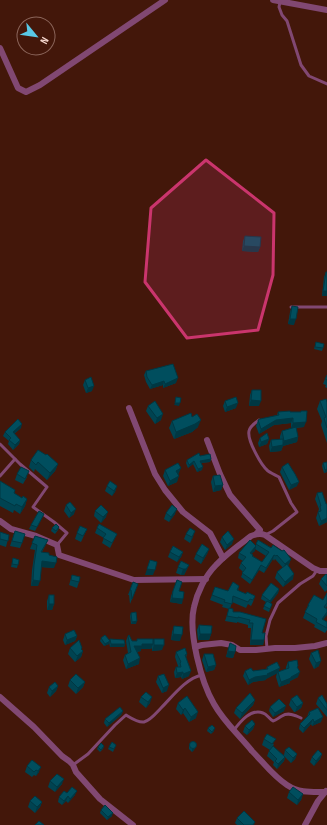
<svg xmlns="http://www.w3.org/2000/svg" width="327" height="825" font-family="'Sofia Sans Condensed',sans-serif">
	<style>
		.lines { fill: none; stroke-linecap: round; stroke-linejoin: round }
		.lane { stroke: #814872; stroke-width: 3 }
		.street { stroke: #814872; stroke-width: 6 }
		.wall { fill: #004351; fill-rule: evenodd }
		.shaded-wall { fill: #003742 }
		.building { fill: #004e5e; stroke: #003742 }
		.marked { fill: #ca356d; fill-opacity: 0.2; stroke: #ca356d; stroke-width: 3; stroke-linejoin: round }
	</style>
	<rect width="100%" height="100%" fill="#43170a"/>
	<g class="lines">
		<g class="lane">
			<polyline points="280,2 279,7 282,15 287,21 301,65 309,76 327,84"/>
			<polyline points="291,307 327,307"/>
			<path d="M259,420C255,423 250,426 249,431C247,440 261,465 268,471C271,473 275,475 279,477L291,503L297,512L273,531L265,535"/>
			<polyline points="0,444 20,464 47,487 33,507 54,522 67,533 57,545"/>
			<polyline points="0,476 15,459"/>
			<polyline points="267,649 266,636 270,620 278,603 300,584 313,576 317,570"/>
			<path d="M234,730C240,722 251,708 263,713C267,714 269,719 273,721C277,720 278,718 282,716C288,712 295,715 301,718"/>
			<path d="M73,765L88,754L115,725L126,715C131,718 138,723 144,722C151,720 156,713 161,708C172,697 186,678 202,675"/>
		</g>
		<g class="street">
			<polyline points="273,0 327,10"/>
			<polyline points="0,48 18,88 26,92 40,85 165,0"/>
			<polyline points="129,408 155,474 165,490 183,512 210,533 223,558"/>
			<polyline points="207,440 220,474 230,495 260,530 256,534"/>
			<polyline points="0,521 11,529 36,536 57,545 59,555 134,580 206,579"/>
			<polyline points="195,647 202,645 221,643 232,645 240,650 256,650 275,648 295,648 315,646 327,643"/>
			<polyline points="0,697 34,727 62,756 69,761 73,765 76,772 100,799 133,825"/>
			<path d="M325,792C311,792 299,793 287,785C273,776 263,762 252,751C239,735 224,722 214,704C201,682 188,632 194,607C197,593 205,576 216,565C226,554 239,545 251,536C256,534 260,533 265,535L313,568L320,571H327"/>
			<polyline points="305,825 318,801 326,791"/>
		</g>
	</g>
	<g class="wall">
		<polygon points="245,236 260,247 258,252 242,251 243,241"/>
		<polygon points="326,272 327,296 322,296 324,277"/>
		<polygon points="292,306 294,325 288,324 290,312"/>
		<polygon points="316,342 323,348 322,351 314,349"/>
		<polygon points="146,371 176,383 163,388 163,385 150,389 146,382 144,375"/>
		<polygon points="327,376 327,388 325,387 326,385 323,384 325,379"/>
		<polygon points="85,380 92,391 86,393 83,385"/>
		<polygon points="252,390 259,406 249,406 250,395"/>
		<polygon points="225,401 236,408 225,412 223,406"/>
		<polygon points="320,401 327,402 327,443 321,425 322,421 317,409"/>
		<polygon points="148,406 161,420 155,424 146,411"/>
		<polygon points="278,412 290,412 304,427 296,428 298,437 297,442 283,446 281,451 270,452 269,446 271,440 280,439 280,436 282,431 291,428 291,423 274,425 259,434 256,426 258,420 277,415"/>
		<polygon points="192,417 198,427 192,432 174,439 169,428 172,421"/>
		<polygon points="21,428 14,434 20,440 19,444 13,450 8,444 9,441 3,436 5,432"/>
		<polygon points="260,438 269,439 267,444 259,447 258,443"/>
		<polygon points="200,456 211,459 210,462 201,463 202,470 197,472 193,464 188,468 186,463 187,460"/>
		<polygon points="31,460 58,464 55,471 47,480 35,469 34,472 29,467"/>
		<polygon points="323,463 327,472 324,473 322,466"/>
		<polygon points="282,467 297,486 289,490 280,472"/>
		<polygon points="165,470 179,473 178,474 177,482 168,486 163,476"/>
		<polygon points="17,474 27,477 23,484 15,480"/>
		<polygon points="213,476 223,485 221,490 213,492 211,482"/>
		<polygon points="0,481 15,490 14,494 22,498 27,499 25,506 20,514 14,510 13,513 0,506"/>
		<polygon points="107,486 117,486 115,492 112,496 105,491"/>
		<polygon points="317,493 326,504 327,504 327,522 319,526 316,518 319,509 315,499"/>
		<polygon points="66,505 74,514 69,518 64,511"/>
		<polygon points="95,511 106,517 101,523 94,516"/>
		<polygon points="166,513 175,514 169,522 164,519"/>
		<polygon points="44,514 42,518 35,531 29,529 31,525"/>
		<polygon points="59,527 58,530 55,534 51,531 52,528"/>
		<polygon points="97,528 117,534 110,548 102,543 104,538 95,533"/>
		<polygon points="87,529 81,542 75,539 77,533"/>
		<polygon points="15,531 22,543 20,548 10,546"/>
		<polygon points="0,532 9,535 6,547 0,545"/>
		<polygon points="186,534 193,537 190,543 184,539"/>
		<polygon points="35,536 48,540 42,552 54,568 41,567 38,586 31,586 32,570 35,550 30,549"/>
		<polygon points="222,537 232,544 225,550 220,542"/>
		<path d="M258,540L291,559L289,564L288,565L293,579L283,587L275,578L277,572L283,568L275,559L274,561L273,559L264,573L259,570L250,584L241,577L243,572L239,568L241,563L243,561L238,558L239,553L256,545ZM255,549L266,556L262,562L253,556L251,554Z"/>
		<polygon points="209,549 207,554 201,564 194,559 196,554"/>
		<polygon points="170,552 183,552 181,557 177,562 168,557"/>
		<polygon points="13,558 19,560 17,568 11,567"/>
		<polygon points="189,565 184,575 181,575 176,573 178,567"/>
		<polygon points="72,575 79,582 77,588 69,585"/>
		<polygon points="327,575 327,590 325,592 319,584 321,579"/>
		<polygon points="177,580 179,591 182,604 170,602 171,596"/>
		<polygon points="133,582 138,584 130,604 129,595 128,595"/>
		<polygon points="239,586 238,591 255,596 253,602 251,606 248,604 246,608 232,602 230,609 233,612 266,619 262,633 264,640 263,645 250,645 251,628 248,628 248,625 237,622 237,623 225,621 229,609 222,607 223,605 210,600 215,587 228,591"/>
		<polygon points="279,589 278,593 270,603 272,604 269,612 263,609 266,602 261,599 262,595"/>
		<polygon points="327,593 327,606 326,608 327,609 327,614 323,620 327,622 327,630 325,633 314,627 315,625 303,618 308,605 323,600"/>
		<polygon points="49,595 54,604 52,610 47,610 47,601"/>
		<polygon points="131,613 136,624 131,624 130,616"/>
		<polygon points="199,625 211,634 209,640 198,640 197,630"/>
		<polygon points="174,626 180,641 171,640 172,632"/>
		<polygon points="65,634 77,636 75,641 65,645 63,640"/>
		<polygon points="128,636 132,641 137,641 137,639 153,639 162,650 152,651 152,647 151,649 141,649 141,651 137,652 139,664 126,669 123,660 125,655 128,653 126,641"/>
		<polygon points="101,638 109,641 110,639 125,644 124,647 110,647 109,642 109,644 104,646 100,641"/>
		<polygon points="230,643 235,652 233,658 226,657 228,649"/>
		<polygon points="70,648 81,650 83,651 81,657 75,662 68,654"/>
		<polygon points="176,652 187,654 186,658 189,676 182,679 181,677 175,678 174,672 176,667 178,667 178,666 175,657"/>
		<polygon points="311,653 319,666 314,669 309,659"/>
		<polygon points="204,654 216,665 214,670 206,672 202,660"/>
		<polygon points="288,662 298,668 298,677 290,681 290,683 279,687 276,677 277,673 266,679 266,680 253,682 248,685 243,676 245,671 253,671 266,670 267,667 278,672 286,669 286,667"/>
		<polygon points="158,676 167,691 162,693 156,682"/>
		<polygon points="70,680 85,682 83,687 76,694 68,686"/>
		<polygon points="58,686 56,691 50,697 47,693 49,687"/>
		<polygon points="187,696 196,718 189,722 183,713 181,715 176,709 178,703"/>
		<polygon points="141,697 150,703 146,708 139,702"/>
		<polygon points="318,698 327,704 327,717 316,704"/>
		<polygon points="291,699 303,703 301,708 295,712 294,712 289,705"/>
		<polygon points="255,700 253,705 240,719 234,713 236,708"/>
		<polygon points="270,707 284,711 273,717 269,711"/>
		<polygon points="123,711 121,715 107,727 104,723 105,719"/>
		<polygon points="309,712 321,722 312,726 311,724 303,733 299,729 300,724 307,717"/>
		<polygon points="255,724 253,729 247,735 243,732 245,726"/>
		<polygon points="208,728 214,731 211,734 207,731"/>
		<polygon points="264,739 274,744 272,748 284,755 285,750 297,754 295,759 291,763 285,757 284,761 277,769 273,765 274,762 267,756 269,751 270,750 262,745"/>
		<polygon points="190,744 196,745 194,750 192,752 189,749 189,747"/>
		<polygon points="116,745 113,752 108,749 109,747"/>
		<polygon points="104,746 103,749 100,752 97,749 98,747"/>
		<polygon points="322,754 320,759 314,766 310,762 312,757"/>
		<polygon points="32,760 39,772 36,776 34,775 32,777 25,772 27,766"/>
		<polygon points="50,781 62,784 55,792 48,787"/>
		<polygon points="289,792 303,794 301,800 297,805 287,798"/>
		<polygon points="67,793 75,795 68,803 66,801 62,805 58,802 59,797"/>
		<polygon points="30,801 42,802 40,807 35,813 28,807"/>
		<polygon points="101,810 112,816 107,820 100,813"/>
		<polygon points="237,818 255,825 237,825 235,823"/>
	</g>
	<g class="shaded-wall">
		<polygon points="244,246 260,247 258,252 242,251"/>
		<polygon points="323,291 327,291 327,296 322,296"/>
		<polygon points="290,319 296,319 294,325 288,324"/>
		<polygon points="178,378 176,383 163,388 165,384"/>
		<polygon points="164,381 163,385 150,389 152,385"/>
		<polygon points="94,386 92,391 86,393 88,388"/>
		<polygon points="251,400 261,401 259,406 249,406"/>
		<polygon points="175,403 180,403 179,406 174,405"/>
		<polygon points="238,403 236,408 225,412 227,407"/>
		<polygon points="163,414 161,420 155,424 157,418"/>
		<polygon points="293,418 291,423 274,425 259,434 261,429 276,420"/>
		<polygon points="201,420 198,427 192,432 174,439 176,432"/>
		<polygon points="306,422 304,427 291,428 293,423"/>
		<polygon points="22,424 21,428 11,436 13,432"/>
		<polygon points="298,437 297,442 283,446 281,451 270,452 272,447 282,445 284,441"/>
		<polygon points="269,439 267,444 259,447 261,442"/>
		<polygon points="20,440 19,444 13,450 15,445"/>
		<polygon points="211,459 210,462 199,463 200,461"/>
		<polygon points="194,461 193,464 188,468 189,465"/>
		<polygon points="58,464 55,471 47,480 50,473"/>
		<polygon points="203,467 202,470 197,472 198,469"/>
		<polygon points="181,468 179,473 174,476 176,471"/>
		<polygon points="327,469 327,472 324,473 325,470"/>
		<polygon points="179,476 177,482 168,486 170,481"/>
		<polygon points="299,482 297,486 289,490 291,485"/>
		<polygon points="223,485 221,490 213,492 215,486"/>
		<polygon points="117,486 115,492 112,496 114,491"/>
		<polygon points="27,499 25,506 20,514 22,507"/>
		<polygon points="76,509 74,514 69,518 71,513"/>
		<polygon points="177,509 175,514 169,522 171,517"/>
		<polygon points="108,512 106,517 101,523 103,517"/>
		<polygon points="327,518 327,522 319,526 321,521"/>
		<polygon points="195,531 193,537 190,543 192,537"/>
		<polygon points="234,539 232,544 225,550 227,545"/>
		<polygon points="256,546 255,551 248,557 250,553"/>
		<polygon points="209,549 207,554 201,564 203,558"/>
		<polygon points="183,552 181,557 177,562 179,557"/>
		<polygon points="274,555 273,559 264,573 266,568"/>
		<polygon points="291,559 289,564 284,569 285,564"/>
		<polygon points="42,561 56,563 54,568 40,567"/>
		<polygon points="189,565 184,575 181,575 183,569"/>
		<polygon points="261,565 259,570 250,584 252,580"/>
		<polygon points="147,569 155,570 153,575 145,575"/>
		<polygon points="294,574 293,579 283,587 285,582"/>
		<polygon points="33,580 40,581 38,586 31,586"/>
		<polygon points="279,589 278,593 269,605 270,601"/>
		<polygon points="172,598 183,599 182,604 170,602"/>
		<polygon points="49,604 54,604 52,610 47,610"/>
		<polygon points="327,612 327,615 320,624 322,619"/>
		<polygon points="137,621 136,624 131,624 132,622"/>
		<polygon points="173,634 182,635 180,641 171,640"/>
		<polygon points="200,634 211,634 209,640 198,640"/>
		<polygon points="77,636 75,641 65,645 67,640"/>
		<polygon points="251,640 264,640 263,645 250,645"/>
		<polygon points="110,641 109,644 104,646 105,644"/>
		<polygon points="111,644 125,644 124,647 110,647"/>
		<polygon points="142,644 153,644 151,649 141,649 141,651 133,652 134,646"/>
		<polygon points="154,645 164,645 162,650 152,651"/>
		<polygon points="82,648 80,654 83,651 81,657 75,662 81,649"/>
		<polygon points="228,651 235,652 233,658 226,657"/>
		<polygon points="140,658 139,664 126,669 128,664"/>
		<polygon points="321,661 319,666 314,669 316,663"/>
		<polygon points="216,665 214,670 206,672 208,667"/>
		<polygon points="280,668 278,673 266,679 266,680 253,682 248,685 249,680 255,677 267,674"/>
		<polygon points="191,671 189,676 182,679 183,674"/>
		<polygon points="183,672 181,677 175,678 177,673"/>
		<polygon points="300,672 298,677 290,681 290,683 279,687 281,682"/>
		<polygon points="85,682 83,687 76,694 78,688"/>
		<polygon points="169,685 167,691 162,693 163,688"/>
		<polygon points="58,686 56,691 50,697 52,691"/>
		<polygon points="152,697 150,703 146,708 148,702"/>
		<polygon points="255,700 253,705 240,719 242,713"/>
		<polygon points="303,703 301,708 295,712 297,707"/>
		<polygon points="286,706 284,711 273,717 275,713"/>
		<polygon points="185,708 183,713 181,715 183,710"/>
		<polygon points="123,711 121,715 107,727 109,723"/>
		<polygon points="198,712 196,718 189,722 191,717"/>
		<polygon points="323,717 321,722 312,726 314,722"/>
		<polygon points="313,719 311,724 303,733 304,728"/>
		<polygon points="255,724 253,729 247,735 249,730"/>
		<polygon points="215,728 214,731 211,734 212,732"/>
		<polygon points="195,747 194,750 192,752 192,749"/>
		<polygon points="297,754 295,759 291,763 293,758"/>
		<polygon points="322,754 320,759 314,766 316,761"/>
		<polygon points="285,757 284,761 277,769 278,764"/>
		<polygon points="41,767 39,772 36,776 38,771"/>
		<polygon points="64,779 62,784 55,792 57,787"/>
		<polygon points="77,791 75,795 68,803 70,799"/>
		<polygon points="303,794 301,800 297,805 298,800"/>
		<polygon points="68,796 66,801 62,805 64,801"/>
		<polygon points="42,802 40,807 35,813 37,807"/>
		<polygon points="113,813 112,816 107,820 108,817"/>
	</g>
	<g class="building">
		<polygon points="245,236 261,237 260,247 244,246"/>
		<polygon points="326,272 327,272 327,291 323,291"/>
		<polygon points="292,306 298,307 296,319 290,319"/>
		<polygon points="316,342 324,344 323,348 315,347"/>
		<polygon points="173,364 178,378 165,384 164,381 152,385 147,377 146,371"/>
		<polygon points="327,375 327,380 325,379"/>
		<polygon points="91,377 94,386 88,388 85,380"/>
		<polygon points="252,390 261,390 261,401 251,400"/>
		<polygon points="176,397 181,398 180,403 175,403"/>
		<polygon points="236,397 238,403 227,407 225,401"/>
		<polygon points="326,399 327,402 327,428 324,418 326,417 320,401"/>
		<polygon points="155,401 163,414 157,418 148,406"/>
		<polygon points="290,411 290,412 301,412 301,411 307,411 306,422 293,423 293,418 276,420 261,429 258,420 260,419 279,415 278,412"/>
		<polygon points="191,413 192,417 197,414 201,420 195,424 176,432 172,421"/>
		<polygon points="18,419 22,424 13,432 20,440 15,445 9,440 11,438 5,432"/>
		<polygon points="296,427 298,437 284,441 282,431"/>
		<polygon points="267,433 269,439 261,442 260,438"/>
		<polygon points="283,439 283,445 272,447 271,440"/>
		<polygon points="38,450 46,455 47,454 58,464 50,473 38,462 36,465 31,460"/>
		<polygon points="199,453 200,456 210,454 211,459 200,461 203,467 198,469 194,461 189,465 187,460"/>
		<polygon points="327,462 327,469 325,470 323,463"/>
		<polygon points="178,463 181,468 176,471 179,476 170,481 165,470"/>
		<polygon points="288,463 295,474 299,482 291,485 282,467"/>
		<polygon points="21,467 29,471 25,479 17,474"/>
		<polygon points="220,475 223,485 215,486 213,476"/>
		<polygon points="0,481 15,490 14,493 22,498 23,496 27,499 22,507 16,504 15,506 0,498"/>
		<polygon points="110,481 117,486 114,491 107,486"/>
		<polygon points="322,492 326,504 327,504 327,518 321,521 318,512 321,511 320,506 321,506 317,493"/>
		<polygon points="70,502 76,509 71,513 66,505"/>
		<polygon points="101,505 108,512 103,517 95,511"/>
		<polygon points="172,505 177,509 171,517 166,513"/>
		<polygon points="39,511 44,514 37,527 31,525"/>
		<polygon points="56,524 59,527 56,531 52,528"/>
		<polygon points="99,524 117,534 112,543 103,538 106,534 97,528"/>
		<polygon points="80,526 87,529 83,536 77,533"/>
		<polygon points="190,528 195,531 192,537 186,534"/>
		<polygon points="15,531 25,534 22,543 12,541"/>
		<polygon points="228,531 234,539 227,545 222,537"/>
		<polygon points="0,532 9,535 8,541 0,539"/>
		<polygon points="35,536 48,540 41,552 49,553 49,555 57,557 56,563 42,561 40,581 33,580 34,565 37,545 32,543"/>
		<polygon points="250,540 256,546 250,553 253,555 252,556 262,562 269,552 256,544 258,540 271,548 273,545 282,551 284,550 291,559 285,564 277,555 276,556 274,555 266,568 261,565 252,580 242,573 246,568 241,563 246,557 239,553"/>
		<polygon points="202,544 209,549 203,558 196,554"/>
		<polygon points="173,546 183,552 179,557 170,552"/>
		<polygon points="13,558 19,560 18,565 12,564"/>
		<polygon points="150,560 157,562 155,570 147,569"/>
		<polygon points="181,561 189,565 186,569 183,569 178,567"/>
		<polygon points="287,564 294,574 285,582 277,572"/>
		<polygon points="326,574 327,575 327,586 321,579"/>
		<polygon points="72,575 80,577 79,582 71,580"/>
		<polygon points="177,580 182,582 179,591 184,592 183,599 172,598 173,591"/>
		<polygon points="133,582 138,584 132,599 131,590 130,590"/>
		<polygon points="233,582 239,586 237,590 246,594 247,592 255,596 253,600 250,599 248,602 233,596 232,604 224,602 225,600 212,595 215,587 228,591"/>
		<polygon points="271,583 279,589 270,601 262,595"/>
		<polygon points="327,593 327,603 324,607 327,609 327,612 322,619 327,622 327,628 316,622 317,619 305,612 309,605 308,605 314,595 323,600"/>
		<rect x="49" y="595" width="5" height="9"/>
		<polygon points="267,601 272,604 270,609 264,606"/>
		<polygon points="229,608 233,609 233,612 240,612 266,619 262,633 265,633 264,640 251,640 253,623 249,623 250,620 238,617 238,618 227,616"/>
		<polygon points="136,612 137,621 132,622 131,613"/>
		<polygon points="199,625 212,626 211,634 200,634"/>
		<polygon points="174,626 183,627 182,635 173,634"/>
		<polygon points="74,630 77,636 67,640 65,634"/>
		<polygon points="105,635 110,641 105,644 101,638"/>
		<polygon points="129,635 132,641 137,641 137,639 153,639 153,644 142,644 142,646 134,646 140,658 128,664 125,655 131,652 128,636"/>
		<polygon points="110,639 124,640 125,644 111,644"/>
		<rect x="154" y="639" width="10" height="6"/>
		<polygon points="79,640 82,648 81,649 83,651 77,656 70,648"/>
		<polygon points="230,643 236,646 235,652 228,651"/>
		<polygon points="185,648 187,654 185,655 191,671 183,674 183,672 177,673 176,667 181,667 180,663 181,662 176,652"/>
		<polygon points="318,650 321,661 316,663 311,653"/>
		<polygon points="204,654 213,654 216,665 208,667"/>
		<polygon points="297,660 298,666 297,667 300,672 291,677 291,678 281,682 278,672 289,668 288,662"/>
		<polygon points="277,662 280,668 267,674 268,675 255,677 249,680 245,671 251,668 253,671 268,669 267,667"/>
		<polygon points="76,674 85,682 78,688 70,680"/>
		<polygon points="164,674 169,685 163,688 158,676"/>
		<polygon points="55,682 58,686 52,691 49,687"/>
		<polygon points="146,692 152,697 148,702 141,697"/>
		<polygon points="250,693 255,700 242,713 236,708"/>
		<polygon points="297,695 303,703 297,707 296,706 291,699"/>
		<polygon points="322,695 327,704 327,710 318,698"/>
		<polygon points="187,696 198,712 191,717 185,708 183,710 178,703"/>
		<polygon points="279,699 286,706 275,713 270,707"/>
		<polygon points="120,707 123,711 109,723 105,719"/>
		<polygon points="318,708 323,717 314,722 313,719 304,728 300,724 310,714 309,712"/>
		<polygon points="252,720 255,724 249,730 245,726"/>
		<polygon points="212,725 215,728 212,732 208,728"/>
		<polygon points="267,734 276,739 272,744 264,739"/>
		<circle cx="193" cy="745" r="3.5"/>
		<polygon points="112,742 116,745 114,749 109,747"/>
		<polygon points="101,743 104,746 101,750 98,747"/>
		<polygon points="273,746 285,757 278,764 275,761 277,759 269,751"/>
		<polygon points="289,747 297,754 293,758 285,750"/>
		<polygon points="318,750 322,754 316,761 312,757"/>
		<polygon points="32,760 41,767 38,771 36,770 34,772 27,766"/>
		<polygon points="57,774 64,779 57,787 50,781"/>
		<polygon points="72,787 77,791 70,799 68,796 64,801 59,797 64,791 67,793"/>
		<polygon points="293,787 303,794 298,800 289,792"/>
		<polygon points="35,796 42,802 37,807 30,801"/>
		<polygon points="105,805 113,813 108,817 101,810"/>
		<polygon points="244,811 255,822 253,825 244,825 237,818"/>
		<polygon points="39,821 44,825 35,825"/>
	</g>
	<path class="marked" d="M206,160L274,213L273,275L258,330L187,338L145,282L151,208Z"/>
	<g transform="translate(36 36) rotate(119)"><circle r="19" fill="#43170a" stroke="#8b655a"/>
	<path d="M0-3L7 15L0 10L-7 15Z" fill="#59c8e5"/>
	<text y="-6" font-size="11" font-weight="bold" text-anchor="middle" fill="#f8dad1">N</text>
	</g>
</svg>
